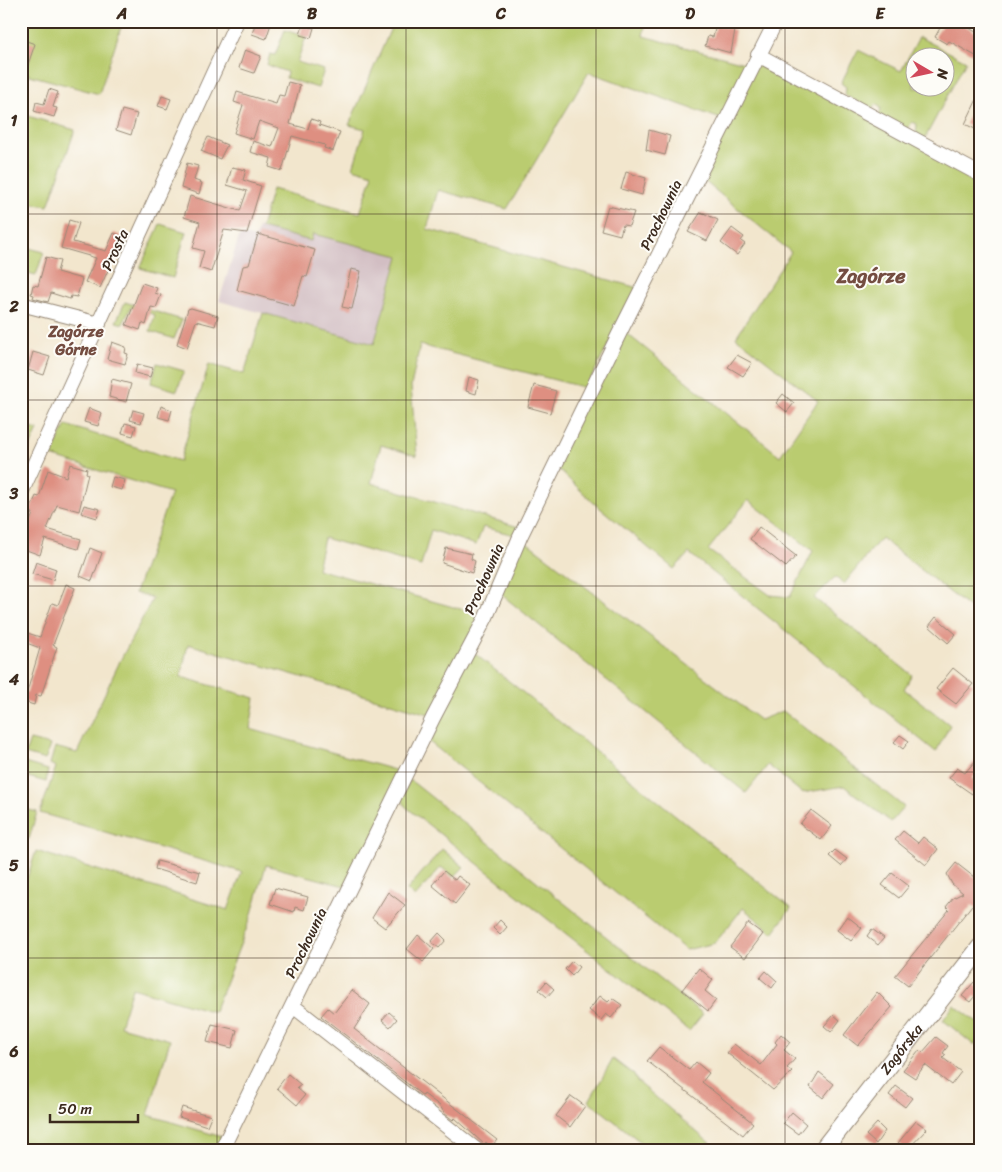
<svg xmlns="http://www.w3.org/2000/svg" width="1002" height="1172" font-family="Sriracha,sans-serif">
	<style>
		.industrial { fill: #d2bec3 }
		.green { fill: #bacc6f; stroke: #7a7b46; fill-rule: evenodd }
		.building { fill: #de8f81 }
		.lines { fill: none; stroke-linecap: round; stroke-linejoin: round }
		.minor-casing { stroke: #968876; stroke-width: 16 }
		.tertiary-casing { stroke: #968876; stroke-width: 20 }
		.minor { stroke: #fff; stroke-width: 14 }
		.tertiary { stroke: #fff; stroke-width: 18 }
		.grid { fill: none; stroke: #3b2a1e; stroke-width: 1; stroke-opacity: 0.55 }
		.labels { text-anchor: middle; dominant-baseline: central; stroke-width: 4; stroke-linejoin: round; paint-order: stroke }
		.street-label { font-size: 15px; fill: #3b2a1e; stroke: #fdfcf7 }
		.neighbourhood-label { font-size: 16px; font-weight: bold; fill: #744d41; stroke: #fdfcf7 }
		.district-label { font-size: 20px; font-weight: bold; fill: #744d41; stroke: #fdfcf7 }
		.neatline { fill: none; stroke: #3b2a1e; stroke-width: 2 }
		.grid-label { font-size: 16px; text-anchor: middle; font-weight: bold; fill: #3b2a1e }
	</style>
	<rect width="100%" height="100%" fill="#fdfcf7"/>
	<filter id="ink" filterUnits="userSpaceOnUse"><feTurbulence type="fractalNoise" baseFrequency=".02" numOctaves="2"/><feDisplacementMap in="SourceGraphic" scale="10" xChannelSelector="R" yChannelSelector="G"/><feConvolveMatrix kernelMatrix="1 2 1 2 8 2 1 2 1" color-interpolation-filters="sRGB"/></filter>
	<filter id="wash" filterUnits="userSpaceOnUse"><feTurbulence type="fractalNoise" baseFrequency=".0096" numOctaves="4" result="noise"/><feDisplacementMap in="SourceGraphic" scale="20" xChannelSelector="R" yChannelSelector="G"/><feGaussianBlur stdDeviation="1.12" result="paint"/><feColorMatrix in="noise" values="0 0 0 0 0 0 0 0 0 0 0 0 0 0 0 0 0 1.4 0 .05"/><feComposite in="paint" operator="in"/></filter>
	<g filter="url(#wash)">
		<rect width="100%" height="100%" fill="#f2e6cd"/>
		<polygon class="industrial" points="258,227 310,241 313,234 399,256 374,344 219,301 240,234 255,238"/>
		<g class="green">
			<polygon points="21,21 123,21 99,94 26,74 21,91"/>
			<polygon points="394,21 646,21 643,36 748,64 721,119 589,72 507,209 438,190 427,229 638,288 586,388 420,345 411,386 417,456 381,445 371,483 522,528 518,536 483,527 476,545 431,530 421,566 324,538 317,569 482,615 432,715 188,644 181,677 255,698 250,729 405,773 348,887 266,865 251,917 214,1012 132,988 120,1026 170,1040 148,1115 222,1137 215,1151 21,1151 21,896 36,851 228,910 242,872 40,813 56,767 50,764 55,747 77,753 120,661 153,598 135,593 171,493 51,456 66,425 180,461 209,364 244,374 263,313 374,344 399,256 313,234 311,241 261,228 272,189 360,213 373,174 353,168 365,129 349,125"/>
			<polygon points="737,21 770,21 766,29"/>
			<polygon points="285,30 306,37 297,62 324,70 318,88 286,78 287,72 267,65 270,54 275,55"/>
			<path d="M919,37L966,61L924,140L916,135L917,124L912,122L908,129L879,116L881,108L876,104L871,109L845,95L846,87L841,83L858,50L901,71ZM914,58H944V88H914Z"/>
			<path d="M758,55L981,175V617L881,538L844,584L835,577L814,598L912,675L904,689L950,725L936,752L689,553L674,569L594,503L555,466L621,329L780,456L818,401L736,337L791,252L698,176ZM748,500L813,551L790,597L770,595L708,550Z"/>
			<polygon points="21,114 75,130 48,206 21,202"/>
			<polygon points="160,224 186,232 173,278 140,268"/>
			<polygon points="25,247 44,252 36,275 28,273 21,294 21,259"/>
			<polygon points="125,302 182,320 174,339 150,331 155,315 131,307 123,324 116,322"/>
			<polygon points="157,363 184,371 177,391 151,383"/>
			<polygon points="21,425 38,430 27,453 21,451"/>
			<polygon points="520,537 760,720 783,711 904,807 891,822 844,786 802,793 768,765 746,793 497,591"/>
			<polygon points="469,649 791,908 773,933 743,908 715,943 686,950 427,740"/>
			<polygon points="30,740 50,745 45,760 25,754"/>
			<polygon points="21,762 48,770 46,782 21,775"/>
			<polygon points="410,780 703,1014 689,1031 406,807 401,798"/>
			<polygon points="21,808 37,812 29,839 21,836"/>
			<polygon points="442,849 464,867 454,877 441,867 415,897 407,890"/>
			<polygon points="954,1005 981,1025 981,1037 974,1045 943,1020"/>
			<polygon points="613,1059 634,1075 637,1081 719,1151 652,1151 589,1101"/>
		</g>
		<g id="blocks">
			<g class="building">
				<polygon points="256,21 272,21 266,39 252,34"/>
				<polygon points="944,21 957,21 981,35 981,59 949,41 947,44 935,37"/>
				<polygon points="303,25 314,28 311,38 300,35"/>
				<polygon points="716,25 735,30 731,53 705,46 708,36 713,37"/>
				<polygon points="21,39 35,44 23,79 21,79"/>
				<polygon points="245,50 261,56 254,73 239,68"/>
				<polygon points="288,82 300,85 290,124 308,129 311,119 320,122 319,125 340,132 333,151 324,148 325,145 292,136 282,171 269,167 271,158 250,152 253,141 272,147 279,128 259,121 253,139 234,133 243,105 234,102 237,92 276,104 279,95 284,96"/>
				<polygon points="49,89 58,92 53,107 57,108 54,117 34,111 36,102 44,104"/>
				<polygon points="981,91 981,132 965,124"/>
				<polygon points="162,96 171,99 167,109 158,106"/>
				<polygon points="122,110 137,114 131,135 116,130"/>
				<polygon points="649,130 670,136 665,155 646,150"/>
				<polygon points="208,137 227,145 220,159 201,151"/>
				<polygon points="187,163 198,166 194,180 202,183 199,194 181,188"/>
				<polygon points="232,167 246,170 243,180 261,186 247,233 224,230 211,272 199,268 204,251 193,248 200,222 184,217 190,196 240,211 247,191 227,185"/>
				<polygon points="626,172 646,178 642,195 621,189"/>
				<polygon points="608,206 634,212 629,226 623,225 620,235 601,230"/>
				<polygon points="701,212 718,220 707,241 688,232"/>
				<polygon points="69,220 79,223 73,242 106,251 114,233 123,237 100,288 85,282 96,258 61,248"/>
				<polygon points="732,228 744,237 741,241 745,244 737,255 721,243"/>
				<polygon points="258,234 315,250 307,277 303,276 294,306 237,290 243,266 249,265"/>
				<polygon points="46,257 60,261 57,272 82,279 77,297 71,296 70,299 51,293 48,302 33,298 34,295 31,294 33,285 38,286"/>
				<polygon points="351,269 361,271 352,309 342,307"/>
				<polygon points="142,283 157,288 155,293 161,295 156,308 151,307 146,325 142,323 140,330 126,325"/>
				<polygon points="191,308 218,316 215,326 196,321 187,348 177,344 188,309"/>
				<polygon points="112,342 126,347 125,353 128,354 125,364 107,359"/>
				<polygon points="33,352 50,357 44,375 28,370"/>
				<polygon points="737,355 752,363 743,376 728,367"/>
				<polygon points="137,364 153,368 150,377 135,373"/>
				<polygon points="469,377 479,380 476,394 466,391"/>
				<polygon points="112,379 131,384 126,402 109,397"/>
				<polygon points="534,385 556,391 550,413 528,407"/>
				<polygon points="783,394 794,403 787,412 776,403"/>
				<polygon points="161,406 172,410 169,420 158,417"/>
				<polygon points="89,408 102,413 98,426 84,422"/>
				<polygon points="133,410 144,413 141,423 130,420"/>
				<polygon points="125,423 136,426 133,436 122,433"/>
				<polygon points="70,464 87,469 86,473 88,474 79,511 57,505 47,529 81,539 78,549 45,539 40,555 21,548 33,513 29,512 36,496 39,497 48,470 66,477"/>
				<polygon points="113,477 125,480 122,490 110,487"/>
				<polygon points="84,505 100,509 97,518 81,513"/>
				<polygon points="759,527 796,556 786,567 750,539"/>
				<polygon points="90,548 102,553 92,581 80,576"/>
				<polygon points="446,548 472,554 471,559 475,561 472,573 442,563"/>
				<polygon points="36,562 56,569 53,580 32,574"/>
				<polygon points="66,584 75,588 53,645 57,647 41,696 36,695 34,705 21,701 21,691 27,692 40,648 21,641 21,631 40,637 52,603 58,605"/>
				<polygon points="936,617 956,634 948,643 929,626"/>
				<polygon points="953,668 973,684 956,704 936,689"/>
				<polygon points="900,735 909,741 903,749 894,742"/>
				<polygon points="981,754 981,768 972,779 979,785 972,794 949,778 957,768 965,773"/>
				<polygon points="811,810 832,826 821,840 800,824"/>
				<polygon points="903,831 918,843 923,837 938,849 926,865 895,840"/>
				<polygon points="835,850 847,859 841,866 829,856"/>
				<polygon points="157,861 200,872 197,882 155,869"/>
				<polygon points="956,863 974,877 981,867 981,912 972,905 908,986 895,976 949,910 946,907 953,898 963,893 952,884 947,874"/>
				<polygon points="444,871 455,880 458,876 470,885 455,904 432,885"/>
				<polygon points="892,873 909,886 899,898 882,885"/>
				<polygon points="275,888 308,897 304,910 295,907 294,912 270,904"/>
				<polygon points="388,892 405,905 385,928 372,918"/>
				<polygon points="847,916 862,928 851,941 837,930"/>
				<polygon points="500,920 507,927 500,935 493,928"/>
				<polygon points="748,923 763,934 745,958 730,947"/>
				<polygon points="872,929 884,938 878,945 867,936"/>
				<polygon points="439,933 446,940 439,948 431,942"/>
				<polygon points="418,935 434,949 423,962 407,949"/>
				<polygon points="572,961 579,967 572,976 565,969"/>
				<polygon points="699,968 713,980 705,991 716,1000 708,1011 682,990"/>
				<polygon points="766,971 777,981 772,988 760,978"/>
				<polygon points="546,982 554,989 547,997 539,990"/>
				<polygon points="974,982 981,988 981,1000 975,996 970,1002 962,996"/>
				<polygon points="352,990 370,1004 354,1029 497,1140 491,1147 486,1142 484,1144 455,1118 453,1120 445,1114 440,1106 424,1094 423,1096 321,1016 328,1008 334,1013"/>
				<polygon points="877,992 892,1007 858,1046 844,1035"/>
				<polygon points="600,996 608,1002 612,998 622,1005 611,1018 606,1014 601,1020 589,1010"/>
				<polygon points="389,1012 397,1019 390,1027 382,1020"/>
				<polygon points="834,1015 840,1020 831,1032 824,1026"/>
				<polygon points="212,1024 237,1030 232,1048 207,1042"/>
				<polygon points="781,1034 790,1042 784,1050 795,1059 787,1068 792,1072 773,1090 727,1053 734,1044 761,1065 777,1044 775,1042"/>
				<polygon points="936,1037 948,1046 943,1053 946,1055 943,1058 961,1072 951,1085 925,1065 915,1078 903,1070 919,1050 922,1053"/>
				<polygon points="659,1047 689,1070 696,1062 709,1073 702,1082 753,1123 743,1135 647,1061"/>
				<polygon points="819,1072 834,1084 823,1098 810,1087"/>
				<polygon points="288,1074 301,1085 297,1088 305,1095 297,1105 277,1088"/>
				<polygon points="896,1086 912,1098 905,1107 889,1095"/>
				<polygon points="571,1096 585,1106 570,1127 556,1116"/>
				<polygon points="182,1107 211,1116 207,1126 179,1117"/>
				<polygon points="792,1112 806,1124 798,1134 783,1123"/>
				<polygon points="916,1121 927,1129 907,1150 898,1143"/>
				<polygon points="877,1123 885,1131 876,1144 866,1135"/>
			</g>
		</g>
	</g>
	<g filter="url(#ink)">
		<use href="#blocks" fill-opacity="0" stroke="#968876" stroke-width="1"/>
		<g class="lines">
			<defs>
				<g id="minor">
					<polyline points="758,55 981,175"/>
					<polyline points="21,304 99,324"/>
					<polyline points="21,493 237,21"/>
					<polyline points="293,1006 478,1151"/>
					<polyline points="221,1151 433,718 486,617 520,537 618,336 776,21"/>
				</g>
				<g id="tertiary">
					<path id="s1" d="M822,1151L981,947"/>
				</g>
			</defs>
			<use href="#minor" class="minor-casing"/>
			<use href="#tertiary" class="tertiary-casing"/>
			<use href="#minor" class="minor"/>
			<use href="#tertiary" class="tertiary"/>
		</g>
	</g>
	<path class="grid" d="M217,21V1151M406,21V1151M596,21V1151M785,21V1151M21,214H981M21,400H981M21,586H981M21,772H981M21,958H981"/>
	<g class="labels">
		<g class="street-label">
			<text transform="translate(661 215) rotate(-64)">Prochownia</text>
			<text transform="translate(115 250) rotate(-65)">Prosta</text>
			<text transform="translate(484 579) rotate(-66)">Prochownia</text>
			<text transform="translate(306 943) rotate(-64)">Prochownia</text>
			<text stroke="none"><textPath href="#s1" startOffset="129">Zagórska</textPath></text>
		</g>
		<g class="neighbourhood-label">
			<text x="76" y="331">Zagórze<tspan x="76" dy="18">Górne</tspan></text>
		</g>
		<g class="district-label">
			<text x="871" y="276">Zagórze</text>
		</g>
	</g>
	<rect width="1002" height="1172" fill="none" stroke="#fdfcf7" stroke-width="55"/>
	<g transform="translate(930 72) rotate(99)"><circle r="24" fill="#fdfcf7" stroke="#afa8a0"/>
	<path d="M0-4L9 19L0 12L-9 19Z" fill="#d1495b"/>
	<text y="-8" font-size="14" font-weight="bold" text-anchor="middle" fill="#3b2a1e">N</text>
	</g>
	<path d="M50 1114v8h88v-8" fill="none" stroke="#3b2a1e" stroke-width="2.5"/>
	<text x="58" y="1114" font-size="15" fill="#3b2a1e" stroke="#fdfcf7" stroke-width="4" paint-order="stroke">50 m</text>
	<rect x="28" y="28" width="946" height="1116" class="neatline"/>
	<g class="grid-label">
		<text x="122" y="19">A</text>
		<text x="312" y="19">B</text>
		<text x="501" y="19">C</text>
		<text x="690" y="19">D</text>
		<text x="880" y="19">E</text>
		<text x="14" y="126">1</text>
		<text x="14" y="312">2</text>
		<text x="14" y="499">3</text>
		<text x="14" y="685">4</text>
		<text x="14" y="871">5</text>
		<text x="14" y="1057">6</text>
	</g>
</svg>
